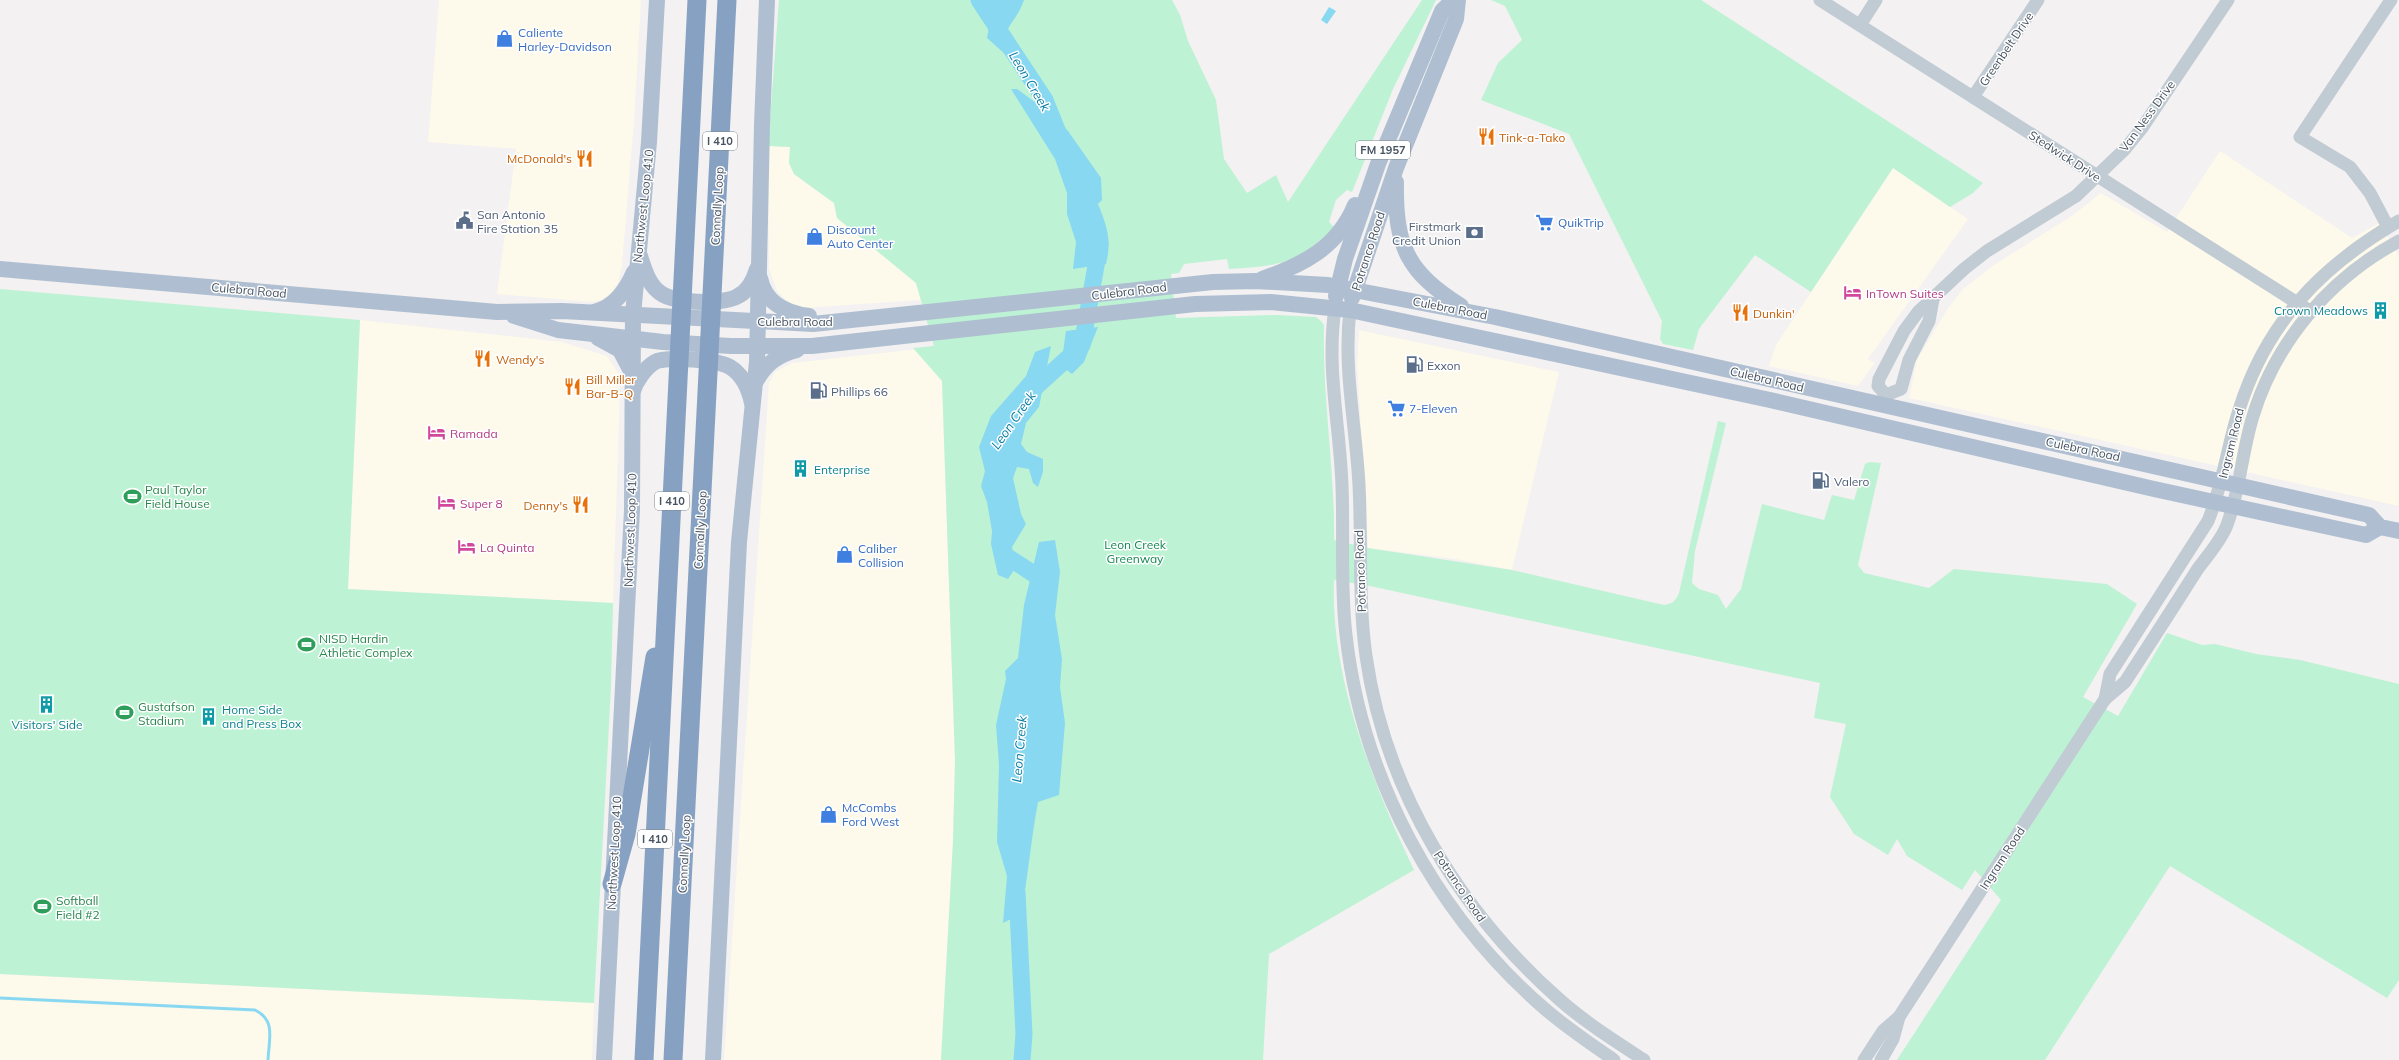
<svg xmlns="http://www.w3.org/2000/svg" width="2399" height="1060" font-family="Mulish,sans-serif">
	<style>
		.commercial { fill: #fdf9eb }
		.green { fill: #bef2d4 }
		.water { fill: #89d8f1 }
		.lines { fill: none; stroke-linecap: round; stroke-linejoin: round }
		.stream { stroke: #89d8f1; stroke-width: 3 }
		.river { stroke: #89d8f1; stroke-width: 17 }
		.minor { stroke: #c1cbd3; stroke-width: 13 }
		.major { stroke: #afbfd1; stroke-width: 16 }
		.highway { stroke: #86a1c2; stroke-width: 19 }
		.labels { text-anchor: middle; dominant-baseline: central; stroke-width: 3; stroke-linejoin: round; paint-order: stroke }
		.shield { fill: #fff; stroke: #7e8790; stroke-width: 1 }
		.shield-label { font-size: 11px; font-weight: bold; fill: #475360 }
		.shop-label { font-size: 12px; fill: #366cbe; stroke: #fff; text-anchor: start }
		.street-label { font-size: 12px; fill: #475360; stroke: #fff }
		.food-label { font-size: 12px; fill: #c56008; stroke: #fff; text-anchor: start }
		.service-label { font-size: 12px; fill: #4e5e75; stroke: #fff; text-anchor: start }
		.hotel-label { font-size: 12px; fill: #b23c85; stroke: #fff; text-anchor: start }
		.culture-label { font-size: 12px; fill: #0d838f; stroke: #fff; text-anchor: start }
		.leisure-label { font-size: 12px; fill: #27864d; stroke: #fff; text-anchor: start }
		.park-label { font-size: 12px; fill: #128751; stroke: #fff }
		.water-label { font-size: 13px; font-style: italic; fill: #067ea6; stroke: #fff }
	</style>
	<rect width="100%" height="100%" fill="#f3f1f1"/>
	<g class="commercial">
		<polygon points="439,0 641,0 634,122 622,265 618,283 611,293 602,300 592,302 497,294 516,149 428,142"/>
		<polygon points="768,146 790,147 789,163 794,174 834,203 837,218 916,283 921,300 803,308 794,306 786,300 777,291 769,269"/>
		<polygon points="2220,151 2352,238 2379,223 2399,256 2399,506 1909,398 1917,360 1946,311 1963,289 1994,265 2073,215 2101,193 2167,232"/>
		<polygon points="1893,168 1968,219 1868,359 1875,363 1858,386 1769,366 1776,345"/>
		<polygon points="360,320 562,342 607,356 618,373 620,391 613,603 348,590"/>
		<polygon points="1359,330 1559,372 1512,570 1455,559 1368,548 1357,363"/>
		<polygon points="935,347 942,381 955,760 953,841 941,1060 724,1060 769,383 775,372 792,363"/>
		<polygon points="0,974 594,1003 592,1060 0,1060"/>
	</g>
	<g class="green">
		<path d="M779,0H1172L1180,15L1188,41L1216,100L1224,159L1247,193L1276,175L1288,202L1422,0H1436L1393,89L1352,192L1347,190L1336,200L1329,222L1334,227C1297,264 1280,266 1229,269L1227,259L1184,264L1179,273L1171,274L1176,318L1276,315L1316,317L1321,321L1324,325C1322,397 1335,468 1334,540L1368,548L1512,570L1664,605C1672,604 1676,601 1679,593L1718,421L1726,423L1695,551L1692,583L1699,589L1718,595L1726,609L1741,589L1762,504L1824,520L1832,495L1854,500L1865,464L1870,462L1881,463L1858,565L1864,573L1929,588L1954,569L2107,584L2137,604L2083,697L2118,716L2167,633L2202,645L2215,644L2256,654L2300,660L2399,684V980L2387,998L2170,866L2045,1060H1897L2001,900L1975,870L1962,890L1907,856L1897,839L1888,855L1854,834L1830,797L1846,724L1814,718L1820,683L1370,586L1334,580C1330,677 1373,784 1414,870L1269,954L1263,1060H941L953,841L955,760L942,381L913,348L934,346L916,283L837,218L834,203L794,174L789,163L790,147L768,146Z"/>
		<polygon points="1491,0 1701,0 1983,183 1973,193 1950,207 1893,168 1811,292 1755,255 1699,329 1693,350 1663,344 1660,339 1662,321 1569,134 1481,100 1498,63 1522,40 1505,6"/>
		<polygon points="0,289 360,320 348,589 613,603 611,687 594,1003 0,974"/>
	</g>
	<g class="water">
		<path d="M973,0H1024C1016,24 1001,26 1005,54L987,38L989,26Z"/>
		<polygon points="1329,7 1336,11 1327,24 1321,20"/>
		<path d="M1011,89H1017L1054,116L1068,131L1101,178L1102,200L1098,204C1107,226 1112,240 1106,264L1073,269L1076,242L1067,214V193L1055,159Z"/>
		<polygon points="1098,327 1084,362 1072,374 1061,366 1066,331"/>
		<polygon points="1051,346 1039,407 1026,423 1021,444 1027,452 1043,459 1043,472 1038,487 1033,483 1029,469 1017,467 1013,478 1021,514 1026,524 1012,547 1016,567 1008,579 998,575 991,544 992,531 987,502 981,486 985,471 979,447 991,416 1026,376 1035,352"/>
		<path d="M1055,540L1060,572L1055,615L1062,659L1060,687L1065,723L1059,795L1038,802C1031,839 1028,877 1021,914L1003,923L1007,876L997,842L999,765L996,725L1006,679L1005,671L1018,658L1024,605L1039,542Z"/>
	</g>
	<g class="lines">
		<path class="stream" d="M0,998L255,1010C276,1020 269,1039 268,1060"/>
		<g class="river">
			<polyline points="979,0 1045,100 1059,135"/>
			<polyline points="1027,395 1082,345 1100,243"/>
			<polyline points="1003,546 1003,554 1040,578 1038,592"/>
			<polyline points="1017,892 1024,1034 1022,1060"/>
		</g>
		<g class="minor">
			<polyline points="1820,0 2310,311"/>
			<polyline points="1860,25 1876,0"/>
			<polyline points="1973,97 2038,0"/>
			<polyline points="2388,227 2370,193 2350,167 2300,137 2391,0"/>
			<path d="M1335,308C1326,370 1340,425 1342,486C1344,536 1340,585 1346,635C1362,779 1436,915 1545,1009C1567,1028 1591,1044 1614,1060"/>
			<path d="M1350,310C1343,369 1356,426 1359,485C1362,542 1358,599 1366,656C1385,790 1460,912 1560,1000C1586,1023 1615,1041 1644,1060"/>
			<polyline points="1886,395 1878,386 1879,379 1904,331 1918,312 1964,269 1987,251 2076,196 2125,149 2142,128 2228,0"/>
			<polyline points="1886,395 1901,389 1909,360 1929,321 1933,299"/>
			<path d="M2105,699L2110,674L2208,521C2223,485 2227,447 2239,410C2266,323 2321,266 2399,221"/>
			<path d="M1864,1060L1883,1031L1899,1017L2105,699L2125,682C2149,645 2173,608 2197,570C2207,556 2221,541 2227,525C2240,490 2242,451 2253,416C2276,341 2330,278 2399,241"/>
			<polyline points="1881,1060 1893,1039 1899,1017"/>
		</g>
		<g class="major">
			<path d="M1396,182C1395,246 1407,272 1461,306"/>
			<path d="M640,256C644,268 648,283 658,291C671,304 723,305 738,296C748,291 754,279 757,269"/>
			<polyline points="0,269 497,312 562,311 813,324 1213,282 1255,281 1328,285 1495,317 2369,515 2380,527 2399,531"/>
			<path d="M760,278C765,303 786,313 809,316"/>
			<path d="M1262,279C1303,265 1338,247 1355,205"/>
			<polyline points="1336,296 1345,259 1378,164 1442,11 1453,0"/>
			<polyline points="1352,298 1396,168 1456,19 1458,0"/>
			<path d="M594,312C615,307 626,290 634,272"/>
			<polyline points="514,316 558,330 663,342 731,346 812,346 1195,304 1271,302 1350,310 1770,400 2154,489 2366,535 2380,527"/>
			<polyline points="598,338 620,350 631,371"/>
			<path d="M756,381C766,364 777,355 797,350"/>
			<path d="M633,391C636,381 645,368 655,362C665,356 720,360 730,367C743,375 749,389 752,403"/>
			<polyline points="604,1060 632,510 633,315 649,142 657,0"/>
			<polyline points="713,1060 739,542 757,362 762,125 767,0"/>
		</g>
		<g class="highway">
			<polyline points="612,884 626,834 655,657"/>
			<polyline points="644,1060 697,0"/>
			<polyline points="673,1060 727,0"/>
		</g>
	</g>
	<defs>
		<symbol id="shop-bare" viewBox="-9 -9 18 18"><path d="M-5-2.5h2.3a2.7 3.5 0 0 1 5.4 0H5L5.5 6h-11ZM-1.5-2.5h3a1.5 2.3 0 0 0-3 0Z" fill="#3f7fe0" stroke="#fff" stroke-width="2.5" paint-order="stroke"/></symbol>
		<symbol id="restaurant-bare" viewBox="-9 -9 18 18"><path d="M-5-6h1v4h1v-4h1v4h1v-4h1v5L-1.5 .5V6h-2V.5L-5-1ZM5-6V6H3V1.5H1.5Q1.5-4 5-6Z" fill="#e8710a" stroke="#fff" stroke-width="2.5" paint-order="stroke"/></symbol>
		<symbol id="civic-bare" viewBox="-9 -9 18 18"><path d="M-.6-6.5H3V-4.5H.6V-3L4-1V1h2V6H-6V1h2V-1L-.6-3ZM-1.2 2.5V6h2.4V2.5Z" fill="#5c6f8a" stroke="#fff" stroke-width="2.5" paint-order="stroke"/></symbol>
		<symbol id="supermarket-bare" viewBox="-9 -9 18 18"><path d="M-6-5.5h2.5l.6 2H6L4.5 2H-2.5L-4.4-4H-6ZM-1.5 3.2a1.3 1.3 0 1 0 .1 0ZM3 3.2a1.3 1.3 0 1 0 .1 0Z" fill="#3f7fe0" stroke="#fff" stroke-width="2.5" paint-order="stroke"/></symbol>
		<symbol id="bank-bare" viewBox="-9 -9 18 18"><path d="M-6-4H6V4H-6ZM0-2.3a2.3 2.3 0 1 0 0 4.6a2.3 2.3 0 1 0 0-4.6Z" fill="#5c6f8a" stroke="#fff" stroke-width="2.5" paint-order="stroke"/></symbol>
		<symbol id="hotel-bare" viewBox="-9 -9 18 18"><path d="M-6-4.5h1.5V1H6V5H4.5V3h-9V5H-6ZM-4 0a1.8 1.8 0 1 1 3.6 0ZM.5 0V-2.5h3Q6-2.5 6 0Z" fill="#d1479c" stroke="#fff" stroke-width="2.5" paint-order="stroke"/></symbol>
		<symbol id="building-bare" viewBox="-9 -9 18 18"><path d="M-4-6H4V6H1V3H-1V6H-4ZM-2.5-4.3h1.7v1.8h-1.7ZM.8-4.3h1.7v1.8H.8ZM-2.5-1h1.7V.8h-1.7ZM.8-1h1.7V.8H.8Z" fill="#0f9aa8" stroke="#fff" stroke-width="2.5" paint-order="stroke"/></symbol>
		<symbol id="fuel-bare" viewBox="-9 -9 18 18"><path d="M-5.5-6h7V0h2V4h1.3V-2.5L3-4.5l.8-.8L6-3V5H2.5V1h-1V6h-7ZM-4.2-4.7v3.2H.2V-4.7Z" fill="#5c6f8a" stroke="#fff" stroke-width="2.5" paint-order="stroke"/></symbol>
		<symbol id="stadium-bare" viewBox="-9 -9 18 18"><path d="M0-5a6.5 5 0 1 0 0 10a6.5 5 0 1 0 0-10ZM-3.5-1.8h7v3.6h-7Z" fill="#2e9e5b" stroke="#fff" stroke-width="2.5" paint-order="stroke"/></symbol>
	</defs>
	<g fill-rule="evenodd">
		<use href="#shop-bare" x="492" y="26" width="25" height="25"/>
		<use href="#restaurant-bare" x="1474" y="124" width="25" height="25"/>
		<use href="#restaurant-bare" x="572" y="146" width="25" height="25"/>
		<use href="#civic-bare" x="452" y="208" width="25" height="25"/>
		<use href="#supermarket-bare" x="1532" y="210" width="25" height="25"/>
		<use href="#bank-bare" x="1462" y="220" width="25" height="25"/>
		<use href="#shop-bare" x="802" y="224" width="25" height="25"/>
		<use href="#hotel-bare" x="1840" y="280" width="25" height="25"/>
		<use href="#building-bare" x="2368" y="298" width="25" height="25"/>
		<use href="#restaurant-bare" x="1728" y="300" width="25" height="25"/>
		<use href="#restaurant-bare" x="470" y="346" width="25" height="25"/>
		<use href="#fuel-bare" x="1402" y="352" width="25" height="25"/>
		<use href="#restaurant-bare" x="560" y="374" width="25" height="25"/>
		<use href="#fuel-bare" x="806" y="378" width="25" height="25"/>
		<use href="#supermarket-bare" x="1384" y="396" width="25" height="25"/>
		<use href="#hotel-bare" x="424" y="420" width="25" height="25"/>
		<use href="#building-bare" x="788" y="456" width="25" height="25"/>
		<use href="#fuel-bare" x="1808" y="468" width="25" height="25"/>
		<use href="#stadium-bare" x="120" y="484" width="25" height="25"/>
		<use href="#hotel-bare" x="434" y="490" width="25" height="25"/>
		<use href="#restaurant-bare" x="568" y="492" width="25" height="25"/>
		<use href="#hotel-bare" x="454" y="534" width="25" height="25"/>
		<use href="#shop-bare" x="832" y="542" width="25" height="25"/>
		<use href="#stadium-bare" x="294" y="632" width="25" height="25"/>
		<use href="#building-bare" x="34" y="692" width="25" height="25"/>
		<use href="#stadium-bare" x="112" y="700" width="25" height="25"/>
		<use href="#building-bare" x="196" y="704" width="25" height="25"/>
		<use href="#shop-bare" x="816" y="802" width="25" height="25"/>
		<use href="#stadium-bare" x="30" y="894" width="25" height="25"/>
	</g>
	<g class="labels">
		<g class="shield">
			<rect x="703" y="132" width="34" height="18" rx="3"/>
			<rect x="1356" y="141" width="54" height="18" rx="3"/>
			<rect x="655" y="492" width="34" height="18" rx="3"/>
			<rect x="638" y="830" width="34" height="18" rx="3"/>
		</g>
		<g class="shield-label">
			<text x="720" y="141">I 410</text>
			<text x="1383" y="150">FM 1957</text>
			<text x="672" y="501">I 410</text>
			<text x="655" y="839">I 410</text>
		</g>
		<g class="shop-label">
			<text x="518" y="32">Caliente<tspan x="518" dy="14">Harley-Davidson</tspan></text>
			<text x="1558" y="222">QuikTrip</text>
			<text x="827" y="229">Discount<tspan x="827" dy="14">Auto Center</tspan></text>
			<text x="1409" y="408">7-Eleven</text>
			<text x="858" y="548">Caliber<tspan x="858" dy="14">Collision</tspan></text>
			<text x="842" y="807">McCombs<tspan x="842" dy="14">Ford West</tspan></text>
		</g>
		<g class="street-label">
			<text transform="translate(2006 49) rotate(-56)">Greenbelt Drive</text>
			<text transform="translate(2147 116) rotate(-54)">Van Ness Drive</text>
			<text transform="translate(2065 156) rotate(33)">Stedwick Drive</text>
			<text transform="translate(643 206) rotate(-84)">Northwest Loop 410</text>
			<text transform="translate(717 206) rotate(-87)">Connally Loop</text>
			<text transform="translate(1368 251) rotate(-72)">Potranco Road</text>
			<text transform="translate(249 290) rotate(5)">Culebra Road</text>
			<text transform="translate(1129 291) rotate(-7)">Culebra Road</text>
			<text transform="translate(1450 308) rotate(11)">Culebra Road</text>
			<text x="795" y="321">Culebra Road</text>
			<text transform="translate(1767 379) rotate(13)">Culebra Road</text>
			<text transform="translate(2231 443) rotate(-76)">Ingram Road</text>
			<text transform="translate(2083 449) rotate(12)">Culebra Road</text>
			<text transform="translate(630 530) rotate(-88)">Northwest Loop 410</text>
			<text transform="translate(700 530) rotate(-87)">Connally Loop</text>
			<text transform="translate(1360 571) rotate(-92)">Potranco Road</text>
			<text transform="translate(614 853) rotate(-87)">Northwest Loop 410</text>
			<text transform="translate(684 854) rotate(-87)">Connally Loop</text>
			<text transform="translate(2002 858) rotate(-57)">Ingram Road</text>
			<text transform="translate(1460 886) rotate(56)">Potranco Road</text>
		</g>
		<g class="food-label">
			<text x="1499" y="137">Tink-a-Tako</text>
			<text x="572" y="158" text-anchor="end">McDonald's</text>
			<text x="1753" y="313">Dunkin'</text>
			<text x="496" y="359">Wendy's</text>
			<text x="586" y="379">Bill Miller<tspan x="586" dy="14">Bar-B-Q</tspan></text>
			<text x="568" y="505" text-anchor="end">Denny's</text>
		</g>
		<g class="service-label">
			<text x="477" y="214">San Antonio<tspan x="477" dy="14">Fire Station 35</tspan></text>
			<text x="1461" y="226" text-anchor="end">Firstmark<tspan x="1461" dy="14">Credit Union</tspan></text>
			<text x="1427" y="365">Exxon</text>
			<text x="831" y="391">Phillips 66</text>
			<text x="1834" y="481">Valero</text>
		</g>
		<g class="hotel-label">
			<text x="1866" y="293">InTown Suites</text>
			<text x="450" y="433">Ramada</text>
			<text x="460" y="503">Super 8</text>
			<text x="480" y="547">La Quinta</text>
		</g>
		<g class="culture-label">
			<text x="2368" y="310" text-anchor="end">Crown Meadows</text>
			<text x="814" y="469">Enterprise</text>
			<text x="222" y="709">Home Side<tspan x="222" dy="14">and Press Box</tspan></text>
			<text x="47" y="724" text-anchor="middle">Visitors' Side</text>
		</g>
		<g class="leisure-label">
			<text x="145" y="489">Paul Taylor<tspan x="145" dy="14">Field House</tspan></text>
			<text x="319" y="638">NISD Hardin<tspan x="319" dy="14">Athletic Complex</tspan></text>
			<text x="138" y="706">Gustafson<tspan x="138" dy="14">Stadium</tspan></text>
			<text x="56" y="900">Softball<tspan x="56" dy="14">Field #2</tspan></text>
		</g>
		<g class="park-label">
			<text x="1135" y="544">Leon Creek<tspan x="1135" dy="14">Greenway</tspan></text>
		</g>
		<g class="water-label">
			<text transform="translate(1030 81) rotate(59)">Leon Creek</text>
			<text transform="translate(1013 420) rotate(-55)">Leon Creek</text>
			<text transform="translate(1019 749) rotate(-85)">Leon Creek</text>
		</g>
	</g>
</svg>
